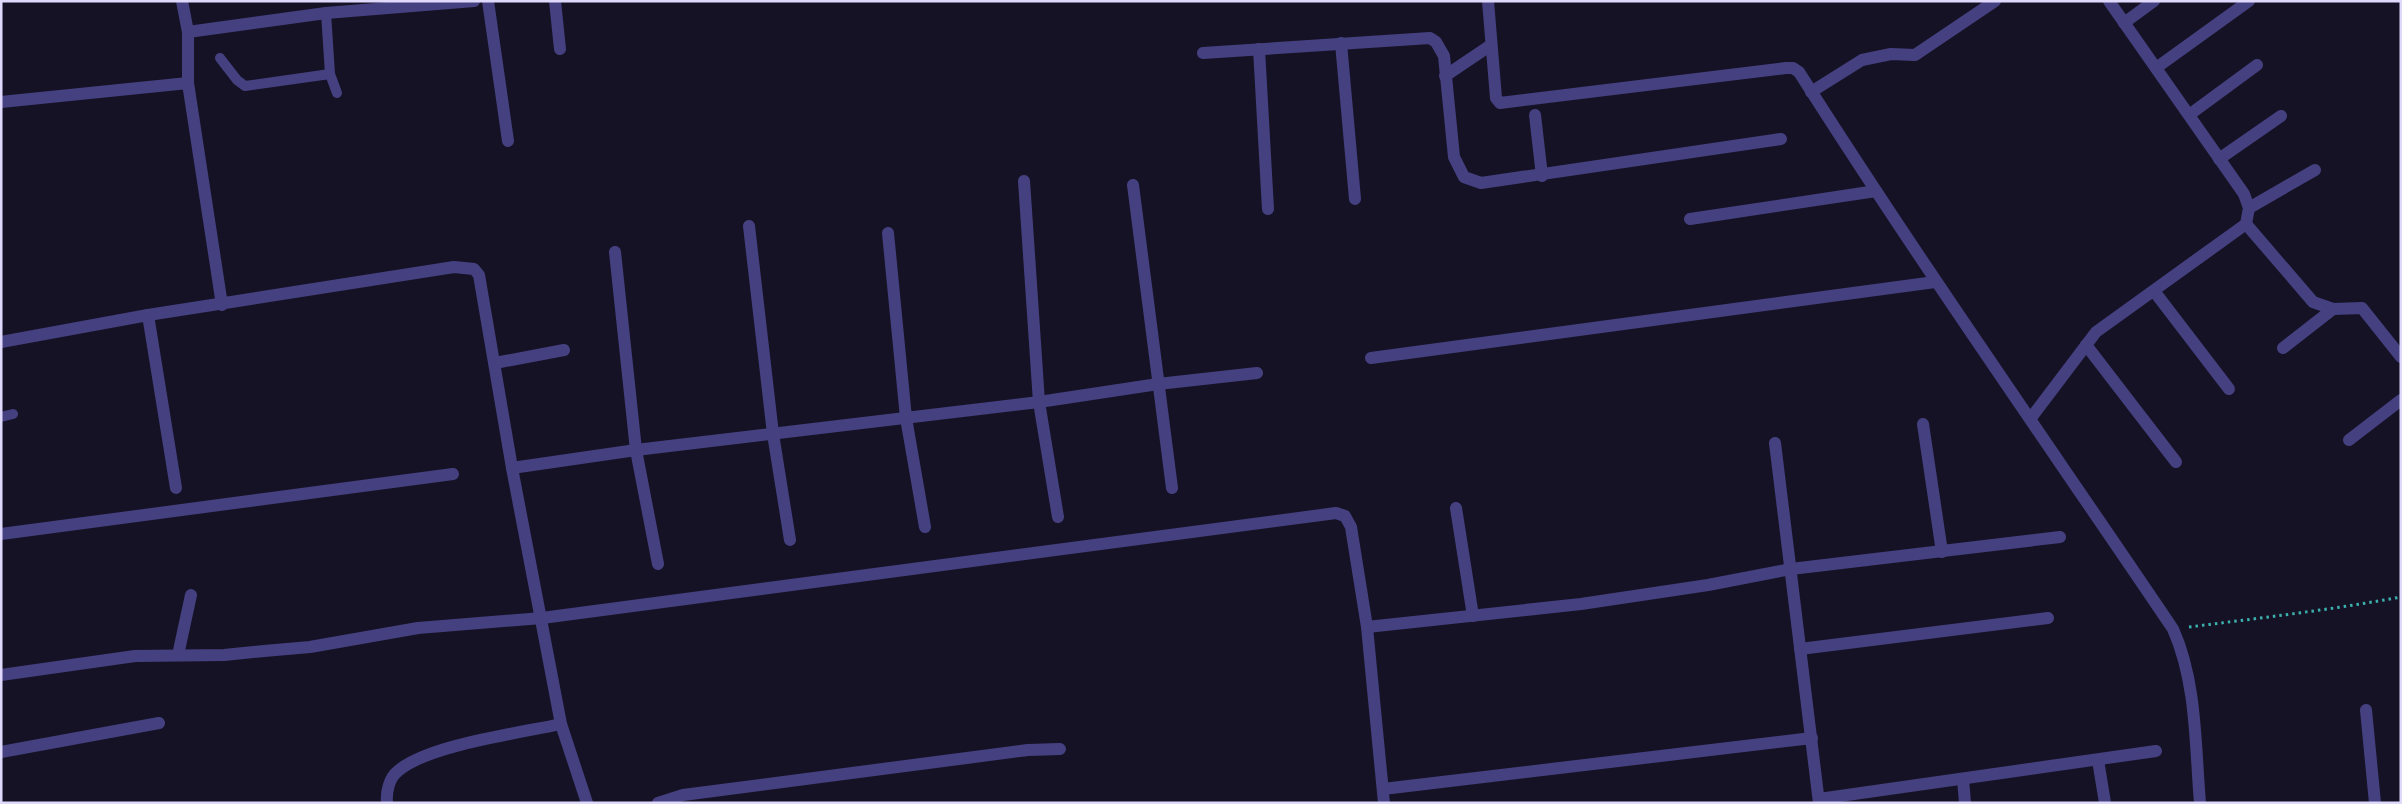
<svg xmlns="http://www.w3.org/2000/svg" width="2402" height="804" font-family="'Fira Sans Condensed',sans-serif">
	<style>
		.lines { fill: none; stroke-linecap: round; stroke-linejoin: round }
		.path { stroke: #3bafab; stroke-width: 3; stroke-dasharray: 2.5 4; stroke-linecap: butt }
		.lane { stroke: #454181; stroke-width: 10 }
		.street { stroke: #454181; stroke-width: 12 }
	</style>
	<rect width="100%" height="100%" fill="#161226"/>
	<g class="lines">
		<path class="path" d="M2189,627C2260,618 2330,610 2401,597"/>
		<g class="lane">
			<polyline points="326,13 330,74 337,93"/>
			<polyline points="220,58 237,80 245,86 330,74"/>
			<polyline points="1,417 13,414"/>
		</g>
		<g class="street">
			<polyline points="182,1 188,32"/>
			<polyline points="488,1 508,141"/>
			<polyline points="555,1 560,49"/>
			<path d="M1488,1L1496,98L1500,103L1786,68H1793L1799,72C1919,261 2048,444 2173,629C2197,683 2195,745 2200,803"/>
			<polyline points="2124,23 2154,1"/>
			<polyline points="1341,43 1355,199"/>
			<polyline points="1259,49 1268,209"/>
			<polyline points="1203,53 1430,38 1436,42 1444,56 1454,157 1464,177 1481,183 1781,139"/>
			<polyline points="2156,68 2249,1"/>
			<polyline points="1445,76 1491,45"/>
			<polyline points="1811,92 1862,60 1891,54 1915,55 1995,1"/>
			<polyline points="1,102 188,83"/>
			<polyline points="1535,115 1542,176"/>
			<polyline points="2189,115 2257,65"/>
			<polyline points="2219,159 2281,116"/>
			<polyline points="1024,181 1039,402 1058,517"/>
			<polyline points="1133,185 1172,488"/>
			<polyline points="2249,208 2315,170"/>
			<polyline points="1690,219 1876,191"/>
			<polyline points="2246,224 2313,302 2333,309 2362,308 2401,357"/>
			<polyline points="749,226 773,434 790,540"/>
			<polyline points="888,233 906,418 925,527"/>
			<polyline points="615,252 636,450 658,564"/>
			<polyline points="2154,291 2229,389"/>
			<polyline points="222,305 188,83 188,32 326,13 474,1"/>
			<polyline points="148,315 176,488"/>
			<polyline points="1,342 148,315 454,267 474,269 479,275 512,468 561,724 587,803"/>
			<polyline points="2086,345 2176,462"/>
			<polyline points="2283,348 2333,309"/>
			<polyline points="1371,358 1935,282"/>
			<polyline points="495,363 564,350"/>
			<polyline points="2031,418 2096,332 2246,224 2249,208 2244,194 2109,1"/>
			<polyline points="1923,424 1942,552"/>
			<polyline points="2349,440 2401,400"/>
			<polyline points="1775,443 1819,803"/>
			<polyline points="512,468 636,450 1039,402 1158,384 1257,373"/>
			<polyline points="1456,508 1473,616"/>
			<polyline points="1,534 453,474"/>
			<polyline points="1367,627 1581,604 1708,585 1791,569 2060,537"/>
			<polyline points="1800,649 2048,618"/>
			<polyline points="178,655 191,595"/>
			<polyline points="1,675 135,656 224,655 264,651 310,647 418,628 542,618 1336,513 1345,516 1351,527 1367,627 1384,803"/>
			<polyline points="2366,710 2375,803"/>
			<polyline points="1,752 159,723"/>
			<polyline points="2098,760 2105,803"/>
			<polyline points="1963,779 1965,803"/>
			<polyline points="1383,789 1812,738"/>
			<polyline points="1819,799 2156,751"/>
			<path d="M387,803C386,792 389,778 398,771C428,745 520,733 561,724"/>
			<polyline points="658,803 683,795 1028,750 1060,749"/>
		</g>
	</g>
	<rect width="2402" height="804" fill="none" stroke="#dfdafc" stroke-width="5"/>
</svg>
